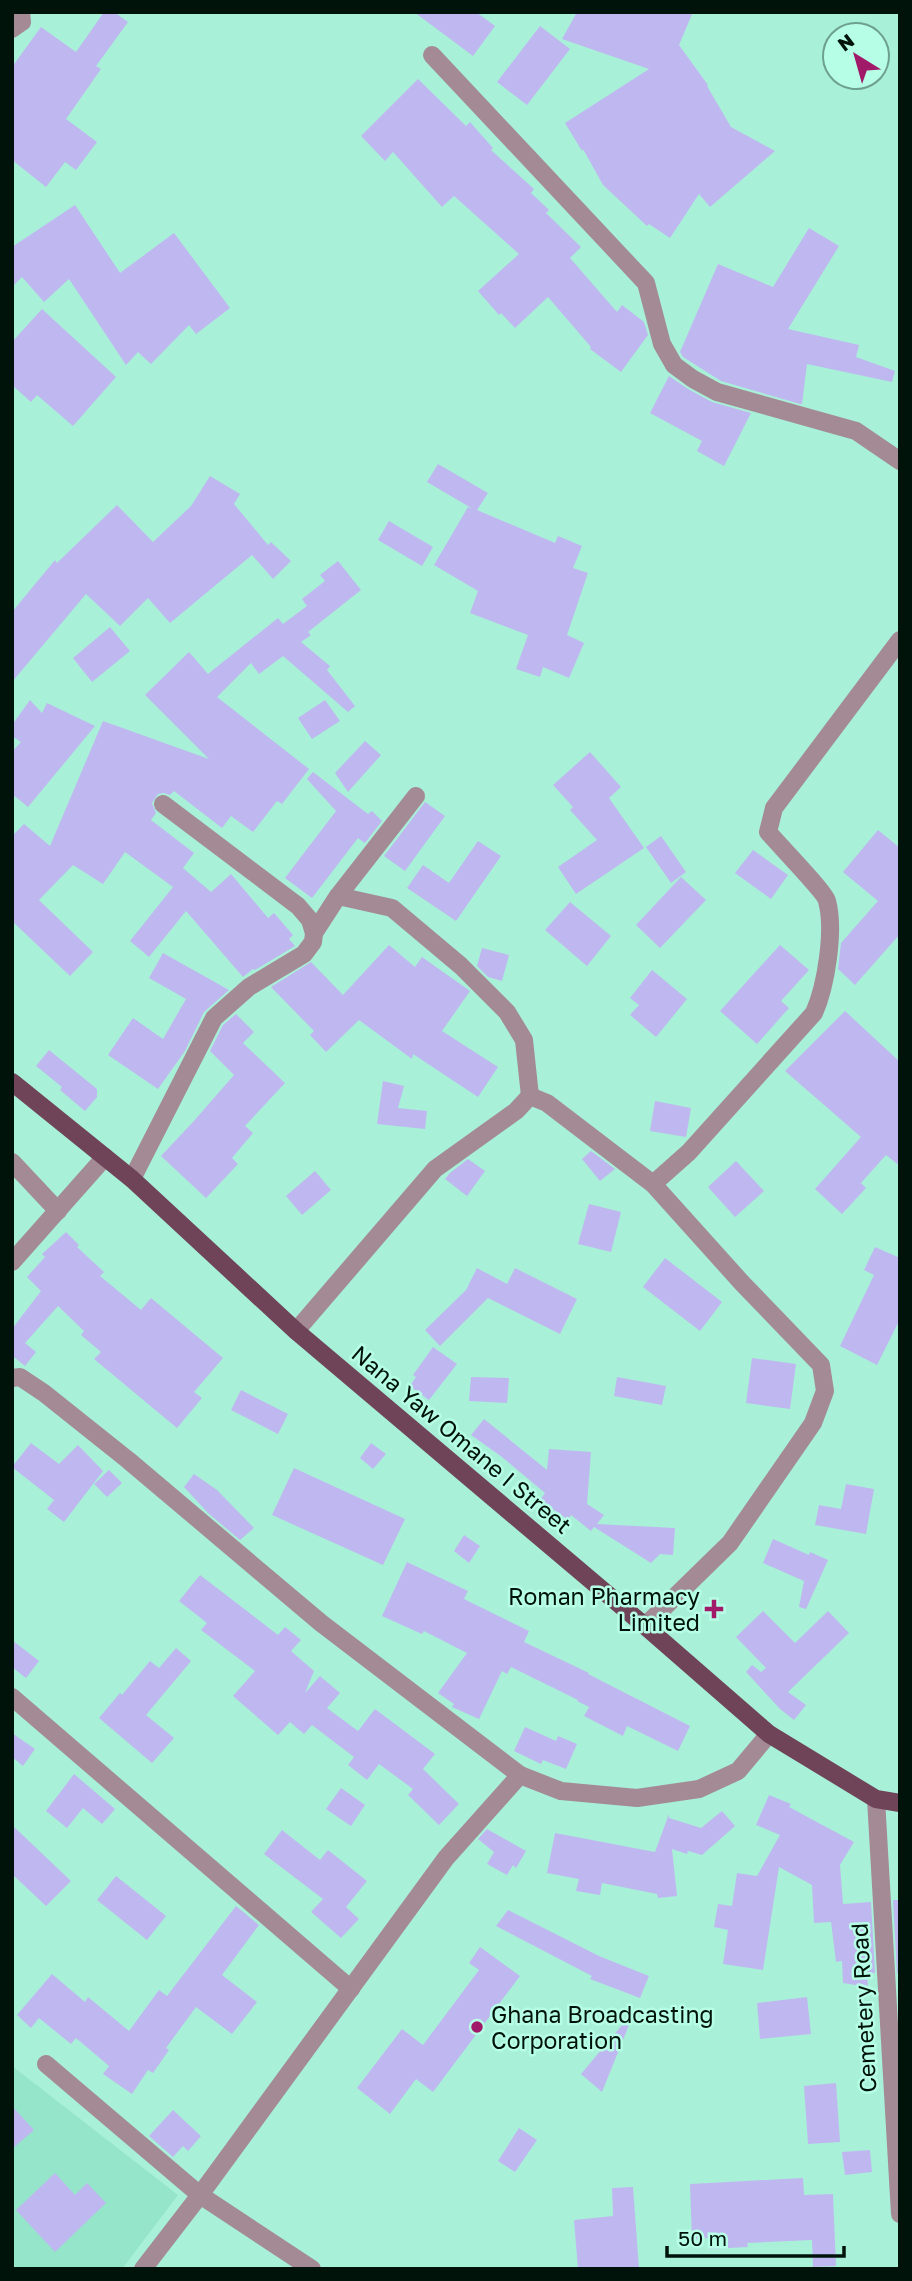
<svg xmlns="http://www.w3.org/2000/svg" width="912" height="2281" font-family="'Golos Text',sans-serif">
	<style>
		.built { fill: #95e5ca }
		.building { fill: #bfb8f0 }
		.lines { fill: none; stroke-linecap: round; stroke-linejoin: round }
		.minor { stroke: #a48a95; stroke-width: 18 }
		.primary { stroke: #704458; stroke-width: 18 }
		.poi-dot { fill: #a01a69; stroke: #b6fee5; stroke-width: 2.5 }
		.labels { text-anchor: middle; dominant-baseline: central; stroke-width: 5; stroke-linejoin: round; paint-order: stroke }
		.street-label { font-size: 23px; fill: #00130b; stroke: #b6fee5 }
		.poi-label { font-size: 23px; fill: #00130b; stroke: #b6fee5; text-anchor: end }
	</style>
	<rect width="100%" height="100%" fill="#a9f0d8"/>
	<polygon class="built" points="12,2066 178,2195 122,2269 12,2269"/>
	<g class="building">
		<polygon points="104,12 114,12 128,22 96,66 101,69 66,119 97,142 76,170 65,162 46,187 12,160 12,67 41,27 76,52"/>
		<polygon points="414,12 476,12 495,26 473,56"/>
		<polygon points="577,12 693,12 679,45 708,85 707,86 731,127 775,151 710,207 699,194 670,238 649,224 647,226 603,185 583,149 582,151 565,123 649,69 562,39"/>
		<polygon points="540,26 570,49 527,105 497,82"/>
		<polygon points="418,79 466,126 470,122 493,148 491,150 534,189 531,193 549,210 546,213 581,247 570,258 617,312 622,305 644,322 648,335 621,372 590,349 591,347 548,297 515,328 501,313 499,315 478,291 519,254 454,196 442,207 393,152 385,161 361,136"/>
		<polygon points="75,205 120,273 174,233 230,308 196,334 189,325 151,364 138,352 126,365 69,279 44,302 22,277 12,287 12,247"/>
		<polygon points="809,228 839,246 788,329 859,345 856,357 895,371 892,382 807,364 802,404 800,404 721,381 683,357 680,352 718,264 773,287"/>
		<polygon points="42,309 116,377 73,426 37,395 31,402 12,385 12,342"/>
		<polygon points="669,376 688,389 712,402 751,413 724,466 697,451 702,441 650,413"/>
		<polygon points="438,464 488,493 477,510 555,543 558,536 582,546 573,568 588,573 567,635 584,643 569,678 543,667 540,677 516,669 528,635 470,613 478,591 434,565 468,507 473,509 427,482"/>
		<polygon points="210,476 240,494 234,504 268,545 271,542 291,561 273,579 252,555 170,623 148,598 120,626 86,594 12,682 12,612 55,560 57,563 117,505 153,542 191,506"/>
		<polygon points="389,521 433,547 422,566 378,540"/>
		<polygon points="338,561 361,590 308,632 311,635 301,642 330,666 327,670 355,706 348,712 283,656 259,674 251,663 217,697 309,769 282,804 277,801 253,832 231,816 222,828 174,791 170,795 164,793 158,794 152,803 156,813 151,820 194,853 183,868 211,892 231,874 268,918 274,913 293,935 289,939 295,946 255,970 253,969 243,977 186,911 149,957 130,941 173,887 125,852 103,884 73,865 39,900 93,952 70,976 12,921 12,836 24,824 50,846 103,721 209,759 145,695 189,652 208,674 278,618 283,624 307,606 302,599 325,581 320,575"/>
		<polygon points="110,627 130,651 92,682 73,658"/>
		<polygon points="30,700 42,713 47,703 95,726 28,807 12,794 12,752 21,742 12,736 12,725"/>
		<polygon points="325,700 340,721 312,739 298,718"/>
		<polygon points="365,741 381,755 348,792 335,773"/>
		<polygon points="590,752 621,787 609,798 644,848 576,894 558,867 597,840 570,810 573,807 553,785"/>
		<polygon points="313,772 368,814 372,811 382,821 365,843 358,838 312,898 285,878 336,811 307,779"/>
		<polygon points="425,802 445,816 405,871 384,856"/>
		<polygon points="878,830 900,848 900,934 855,985 838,969 841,943 878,901 843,872"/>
		<polygon points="661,836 686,872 671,883 646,847"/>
		<polygon points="478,841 501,856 456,921 407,888 423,865 449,883"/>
		<polygon points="753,850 788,875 771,899 735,873"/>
		<polygon points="681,877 706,900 660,948 636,925"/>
		<polygon points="570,902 611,936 587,966 545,930"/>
		<polygon points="389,945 415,967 422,957 470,991 442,1031 498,1067 478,1097 413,1054 412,1059 359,1020 326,1052 310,1035 314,1031 271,987 311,962 343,995"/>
		<polygon points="780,945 809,970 781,1001 789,1008 757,1044 720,1011"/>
		<polygon points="482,948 509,955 502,981 488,977 477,966"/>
		<polygon points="163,953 229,990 204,1012 185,1051 158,1089 108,1055 133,1018 163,1039 186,999 149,978"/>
		<polygon points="652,970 687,999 656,1037 630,1015 639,1005 630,998"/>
		<polygon points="845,1011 900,1062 900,1166 886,1155 861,1183 866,1188 842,1214 815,1189 861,1137 785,1071"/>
		<polygon points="236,1014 254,1032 243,1043 285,1083 245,1126 253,1133 232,1158 238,1164 206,1198 161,1156 193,1122 234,1075 210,1051 223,1025"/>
		<polygon points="49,1050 97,1089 97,1097 85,1111 60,1090 62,1087 36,1066"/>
		<polygon points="383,1081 404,1086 398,1108 427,1111 425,1129 377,1124"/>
		<polygon points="655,1101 691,1108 686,1137 650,1131"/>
		<polygon points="591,1151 615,1169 600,1181 582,1159"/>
		<polygon points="468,1159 485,1171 467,1196 445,1179 450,1173"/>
		<polygon points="736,1161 764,1191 735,1217 708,1187"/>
		<polygon points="315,1171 331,1190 302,1215 286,1196"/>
		<polygon points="589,1204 621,1212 611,1252 578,1244"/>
		<polygon points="66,1232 79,1245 77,1247 104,1272 100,1276 141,1310 151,1298 223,1358 194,1392 202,1398 177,1428 94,1359 101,1352 81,1335 84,1331 58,1306 25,1343 36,1352 25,1366 14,1357 12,1359 12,1329 41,1291 27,1277 45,1257 42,1254"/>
		<polygon points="875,1247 900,1258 900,1319 877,1365 840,1346 874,1275 864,1270"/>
		<polygon points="665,1258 722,1302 700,1331 643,1287"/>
		<polygon points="477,1268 507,1284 515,1268 577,1299 560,1334 488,1298 440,1346 425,1330 466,1290"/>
		<polygon points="433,1347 457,1364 429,1400 410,1386 416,1377 413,1375"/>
		<polygon points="752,1358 796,1364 790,1409 746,1403"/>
		<polygon points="471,1377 509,1378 507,1403 469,1401"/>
		<polygon points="617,1377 666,1386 662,1405 614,1396"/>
		<polygon points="241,1390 288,1414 278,1434 231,1410"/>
		<polygon points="484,1419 547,1470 549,1449 591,1452 587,1504 604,1515 597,1524 675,1528 673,1555 660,1554 651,1563 594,1527 591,1531 571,1515 568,1520 540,1500 545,1493 502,1457 471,1435"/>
		<polygon points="31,1443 59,1464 78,1445 103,1471 64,1522 47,1509 54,1500 12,1467"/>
		<polygon points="371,1443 386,1454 373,1469 360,1458"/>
		<polygon points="294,1468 405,1519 383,1565 272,1515"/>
		<polygon points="109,1470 122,1483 107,1497 94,1484"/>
		<polygon points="194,1474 217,1490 254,1528 240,1540 208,1513 184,1487"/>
		<polygon points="846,1484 874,1489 866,1534 815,1525 819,1505 841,1509"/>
		<polygon points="464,1535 480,1546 469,1563 454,1551"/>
		<polygon points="773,1539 809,1555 810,1552 828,1560 806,1609 799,1607 804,1581 763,1563"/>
		<polygon points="407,1562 468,1591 464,1599 529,1631 524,1642 589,1673 588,1674 690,1726 678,1751 627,1726 623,1736 584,1716 589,1707 577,1701 578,1700 511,1667 507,1674 502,1671 479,1719 452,1707 454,1704 438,1693 467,1653 424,1631 422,1634 382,1616"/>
		<polygon points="200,1575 278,1635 285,1627 301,1640 291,1651 314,1671 305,1693 320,1676 340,1693 327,1708 358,1731 375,1709 435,1754 423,1769 459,1804 439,1825 408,1795 413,1789 379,1764 367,1780 348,1765 354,1757 312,1725 304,1734 290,1722 278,1735 233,1696 255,1671 201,1630 207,1623 179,1601"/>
		<polygon points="763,1611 795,1643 828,1611 849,1633 788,1692 806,1705 794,1720 780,1709 746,1672 752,1665 761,1672 766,1668 736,1637"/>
		<polygon points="12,1640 39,1661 26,1678 12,1667"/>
		<polygon points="176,1648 191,1661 146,1715 174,1738 152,1763 99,1718 120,1693 122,1695 150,1661 159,1668"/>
		<polygon points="525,1727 556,1741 558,1736 577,1744 566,1769 543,1760 541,1764 514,1751"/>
		<polygon points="12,1733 35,1749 23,1766 12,1757"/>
		<polygon points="74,1774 115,1809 102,1824 83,1808 67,1828 46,1811"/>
		<polygon points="341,1788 365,1805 351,1826 326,1809"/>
		<polygon points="769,1795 791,1804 789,1807 854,1842 840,1865 843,1904 871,1902 875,1973 867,1973 868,1987 843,1983 842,1961 836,1962 831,1922 814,1923 812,1885 779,1867 763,1970 723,1964 728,1930 714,1927 718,1904 732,1906 737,1873 757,1876 780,1835 756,1825"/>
		<polygon points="722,1811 735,1826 702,1855 688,1851 687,1854 672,1849 677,1896 658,1898 657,1894 602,1883 600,1895 576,1891 579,1879 547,1873 555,1833 655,1852 669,1814 669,1818 701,1828"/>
		<polygon points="12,1825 71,1881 46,1906 12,1874"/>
		<polygon points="487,1829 526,1851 516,1868 513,1865 507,1875 487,1864 494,1852 478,1839"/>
		<polygon points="282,1830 320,1860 328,1850 367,1881 346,1907 359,1919 341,1938 311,1912 323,1899 264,1854"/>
		<polygon points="116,1876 166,1916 147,1940 97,1900"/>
		<polygon points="893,1900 900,1900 900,1973 897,1973"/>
		<polygon points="236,1906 259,1925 222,1975 257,2002 232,2034 196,2007 166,2048 169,2050 153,2073 148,2070 132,2094 103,2074 109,2066 76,2038 71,2044 39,2018 31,2028 17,2015 52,1974 85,2002 88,1997 129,2031 159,1990 167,1996"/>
		<polygon points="508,1910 599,1956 649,1976 640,1998 590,1979 592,1976 496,1926"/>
		<polygon points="480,1947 520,1976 433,2092 416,2079 390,2114 357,2088 402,2029 423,2045 479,1970 469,1963"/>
		<polygon points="807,1997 811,2034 760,2039 757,2003"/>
		<polygon points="628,2018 631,2020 602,2092 581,2074"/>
		<polygon points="836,2083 840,2142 808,2144 804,2086"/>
		<polygon points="12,2106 34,2130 12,2149"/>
		<polygon points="173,2110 201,2136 188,2151 183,2146 173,2157 149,2136"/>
		<polygon points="519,2128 537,2140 515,2172 498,2161"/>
		<polygon points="870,2150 872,2172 845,2175 842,2152"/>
		<polygon points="55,2173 75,2195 87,2183 106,2203 55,2252 16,2210"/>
		<polygon points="803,2178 804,2195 833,2194 836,2266 813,2267 812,2240 747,2243 748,2247 709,2249 709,2238 692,2239 690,2184"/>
		<polygon points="633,2187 639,2269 578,2269 574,2220 613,2216 612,2188"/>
	</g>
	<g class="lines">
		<g class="minor">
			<polyline points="12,29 22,22 21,12"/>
			<polyline points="432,55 646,283 662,344 674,365 693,379 717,392 856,431 900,461"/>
			<polyline points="338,896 392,908 461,966 507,1012 524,1040 530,1096"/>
			<polyline points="314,933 338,896 416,796"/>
			<polyline points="12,1162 58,1211"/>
			<polyline points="132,1179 214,1018 249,987 304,954 313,942 314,933 310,920 298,906 163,804"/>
			<path d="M653,1184L689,1152L814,1013C826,986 835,930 827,901C825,892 777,843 768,832L774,808L900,640"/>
			<polyline points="12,1262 105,1157"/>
			<polyline points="296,1331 435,1169 516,1111 530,1096 547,1103 653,1184 742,1283 821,1365 825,1391 813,1423 730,1543 645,1626"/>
			<polyline points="12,1378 20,1377 44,1393 128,1460 321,1623 520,1775"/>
			<polyline points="12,1697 351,1989"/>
			<polyline points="876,1799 900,2214"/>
			<polyline points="46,2064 200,2195 312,2269"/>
			<polyline points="143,2269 200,2195 446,1858 520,1775 561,1791 637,1798 699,1789 738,1771 769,1734"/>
		</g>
		<polyline class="primary" points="12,1082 132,1179 296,1331 645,1626 769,1734 876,1799 900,1803"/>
	</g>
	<g class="poi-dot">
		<path d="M710.5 1598.5h7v7h7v7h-7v7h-7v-7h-7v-7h7z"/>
		<circle cx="477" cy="2027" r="7"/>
	</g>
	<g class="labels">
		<g class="street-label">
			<text transform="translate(462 1439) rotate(40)">Nana Yaw Omane I Street</text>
			<text transform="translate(863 2008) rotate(-93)">Cemetery Road</text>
		</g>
		<g class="poi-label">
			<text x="700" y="1596">Roman Pharmacy<tspan x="700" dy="26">Limited</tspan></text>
			<text x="491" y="2014" text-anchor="start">Ghana Broadcasting<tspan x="491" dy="26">Corporation</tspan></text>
		</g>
	</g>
	<rect width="912" height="2281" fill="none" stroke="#00130b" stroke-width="28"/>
	<g transform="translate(856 56) rotate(323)"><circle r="33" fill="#b6fee5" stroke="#6da08e" stroke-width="2"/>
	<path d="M0-5L12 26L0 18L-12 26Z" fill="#a01a69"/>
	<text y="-10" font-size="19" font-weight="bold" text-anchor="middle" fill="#00130b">N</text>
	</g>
	<path d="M667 2246v10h177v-10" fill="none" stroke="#00130b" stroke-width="3.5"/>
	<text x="678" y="2246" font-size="21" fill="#00130b" stroke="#b6fee5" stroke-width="5" paint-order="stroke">50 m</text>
</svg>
